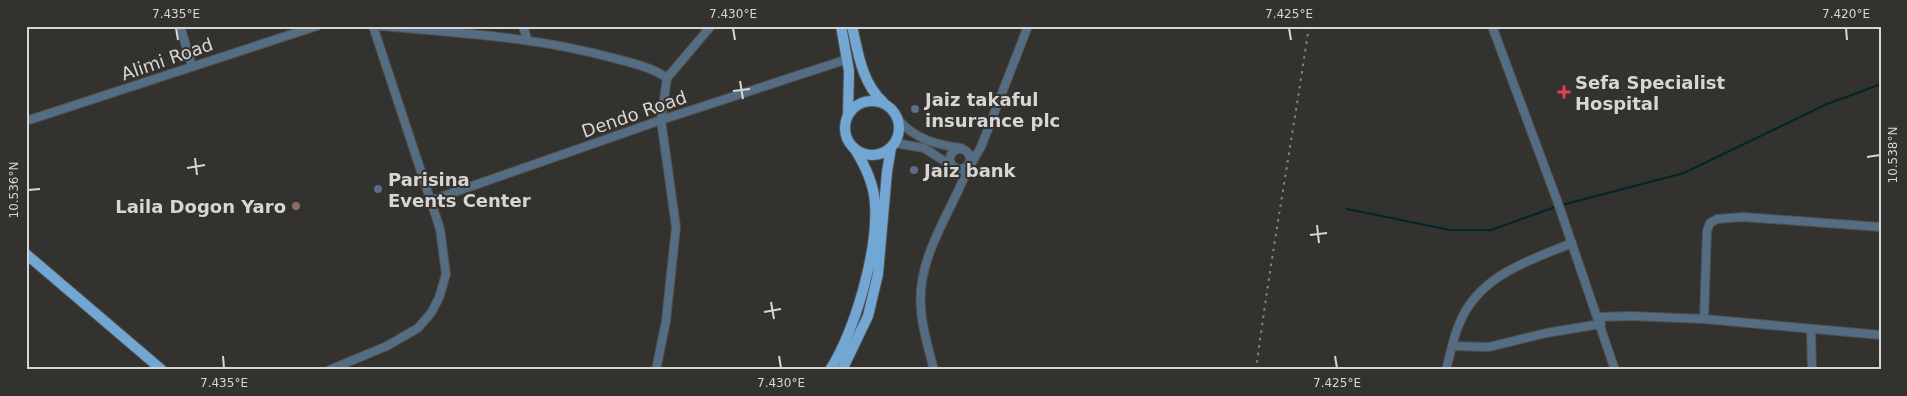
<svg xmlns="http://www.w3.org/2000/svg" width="1907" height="396" font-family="'DejaVu Sans',sans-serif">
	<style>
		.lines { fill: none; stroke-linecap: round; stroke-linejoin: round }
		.stream { stroke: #012628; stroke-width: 2 }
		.minor-casing { stroke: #52504d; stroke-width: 10 }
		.major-casing { stroke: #52504d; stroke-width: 12 }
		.minor { stroke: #546d83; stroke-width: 8 }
		.major { stroke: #72a6d3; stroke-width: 10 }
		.rail { stroke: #878583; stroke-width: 2; stroke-dasharray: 2.5 5; stroke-linecap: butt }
		.ticks { fill: none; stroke: #d8d6d4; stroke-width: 2 }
		.health-dot { fill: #e0444e; stroke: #34322f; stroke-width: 2 }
		.service-dot { fill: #5c6f8a; stroke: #34322f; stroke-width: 2 }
		.education-dot { fill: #8d6e63; stroke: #34322f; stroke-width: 2 }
		.labels { text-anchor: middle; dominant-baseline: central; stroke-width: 4; stroke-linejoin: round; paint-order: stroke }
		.street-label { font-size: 18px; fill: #d8d6d4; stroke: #34322f }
		.poi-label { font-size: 18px; font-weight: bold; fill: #d8d6d4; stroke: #34322f; text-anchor: start }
		.neatline { fill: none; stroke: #d8d6d4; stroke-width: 2 }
		.ticks-label { font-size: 12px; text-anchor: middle; fill: #d8d6d4 }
	</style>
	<rect width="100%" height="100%" fill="#34322f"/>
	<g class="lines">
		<g class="stream">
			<polyline points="1562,205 1684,173 1827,104 1881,84"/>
			<polyline points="1347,209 1450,230 1491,230 1558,206"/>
		</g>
		<defs>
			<g id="minor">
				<polyline points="180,26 192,66"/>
				<path d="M381,26C459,33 537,37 613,58C632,63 651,67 667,78L661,120L676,227L666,321L656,370"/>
				<polyline points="523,26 527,39"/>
				<polyline points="1492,26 1558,203 1615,370"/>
				<polyline points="667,78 711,26"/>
				<path d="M898,119C914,139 937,145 961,148"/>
				<polyline points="26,121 317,26"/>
				<polyline points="895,143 924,148 952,166"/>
				<circle cx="960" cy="159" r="10"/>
				<polyline points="971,164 981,147 1028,26"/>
				<polyline points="432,200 661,120 848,59"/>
				<polyline points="1599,317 1631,316 1704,319 1881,335"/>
				<polyline points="1704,319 1707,231 1710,223 1717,219 1743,217 1881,227"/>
				<polyline points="1811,330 1812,370"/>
				<polyline points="1452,346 1489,347 1546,333 1601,324"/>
				<polyline points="329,370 387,346 418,328 431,313 439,298 446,274 440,229 373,26"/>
				<path d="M934,370C929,350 922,329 921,309C916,258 951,213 968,168"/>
				<path d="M1446,370C1451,351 1455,329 1465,312C1487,273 1533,259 1572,243"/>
			</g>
			<g id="major">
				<polyline points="841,26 849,71 848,114"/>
				<path d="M852,26C858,53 862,83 883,102"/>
				<circle cx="872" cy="128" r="27"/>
				<polyline points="26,254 162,370"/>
				<path d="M830,370C855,330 878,252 875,204C874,183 865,165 854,148"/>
				<polyline points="842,370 868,316 878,274 887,172 891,148"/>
			</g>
		</defs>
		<use href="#minor" class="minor-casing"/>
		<use href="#major" class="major-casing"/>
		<use href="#minor" class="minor"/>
		<use href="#major" class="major"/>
		<path class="rail" d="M1256,370C1271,255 1292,141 1309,26"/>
	</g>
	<path class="ticks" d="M176,28L178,40M733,28L735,40M1289,28L1291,40M1846,28L1847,40M740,81L743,99M733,91L750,89M1867,157L1880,155M195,158L197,175M187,168L205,165M28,190L40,189M1317,225L1319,243M1310,235L1327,233M771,302L774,319M764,312L781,309M223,356L224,368M779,356L781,368M1335,356L1337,368"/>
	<path class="health-dot" d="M1561.5 84.5h5v5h5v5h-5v5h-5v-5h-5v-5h5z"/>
	<g class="service-dot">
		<circle cx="915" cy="109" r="5"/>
		<circle cx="914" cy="170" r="5"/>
		<circle cx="378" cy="189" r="5"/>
	</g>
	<circle class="education-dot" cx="296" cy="206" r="5"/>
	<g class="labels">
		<g class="street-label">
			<text transform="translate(167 59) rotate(-19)">Alimi Road</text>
			<text transform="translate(634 114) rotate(-19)">Dendo Road</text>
		</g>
		<g class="poi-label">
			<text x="1575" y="82">Sefa Specialist<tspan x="1575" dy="21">Hospital</tspan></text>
			<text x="925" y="99">Jaiz takaful<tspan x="925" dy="21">insurance plc</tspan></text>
			<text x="924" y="170">Jaiz bank</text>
			<text x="388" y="179">Parisina<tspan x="388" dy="21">Events Center</tspan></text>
			<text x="286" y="206" text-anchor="end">Laila Dogon Yaro</text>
		</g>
	</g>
	<rect width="1907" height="396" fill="none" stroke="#34322f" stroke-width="55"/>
	<rect x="28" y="28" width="1852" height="340" class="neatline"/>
	<g class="ticks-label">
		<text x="176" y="18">7.435°E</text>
		<text x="733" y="18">7.430°E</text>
		<text x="1289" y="18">7.425°E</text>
		<text x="1846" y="18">7.420°E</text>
		<text transform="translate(1893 155) rotate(-90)" y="4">10.538°N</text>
		<text transform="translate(14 190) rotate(-90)" y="4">10.536°N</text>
		<text x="224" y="387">7.435°E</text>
		<text x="781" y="387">7.430°E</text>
		<text x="1337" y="387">7.425°E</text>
	</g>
</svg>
